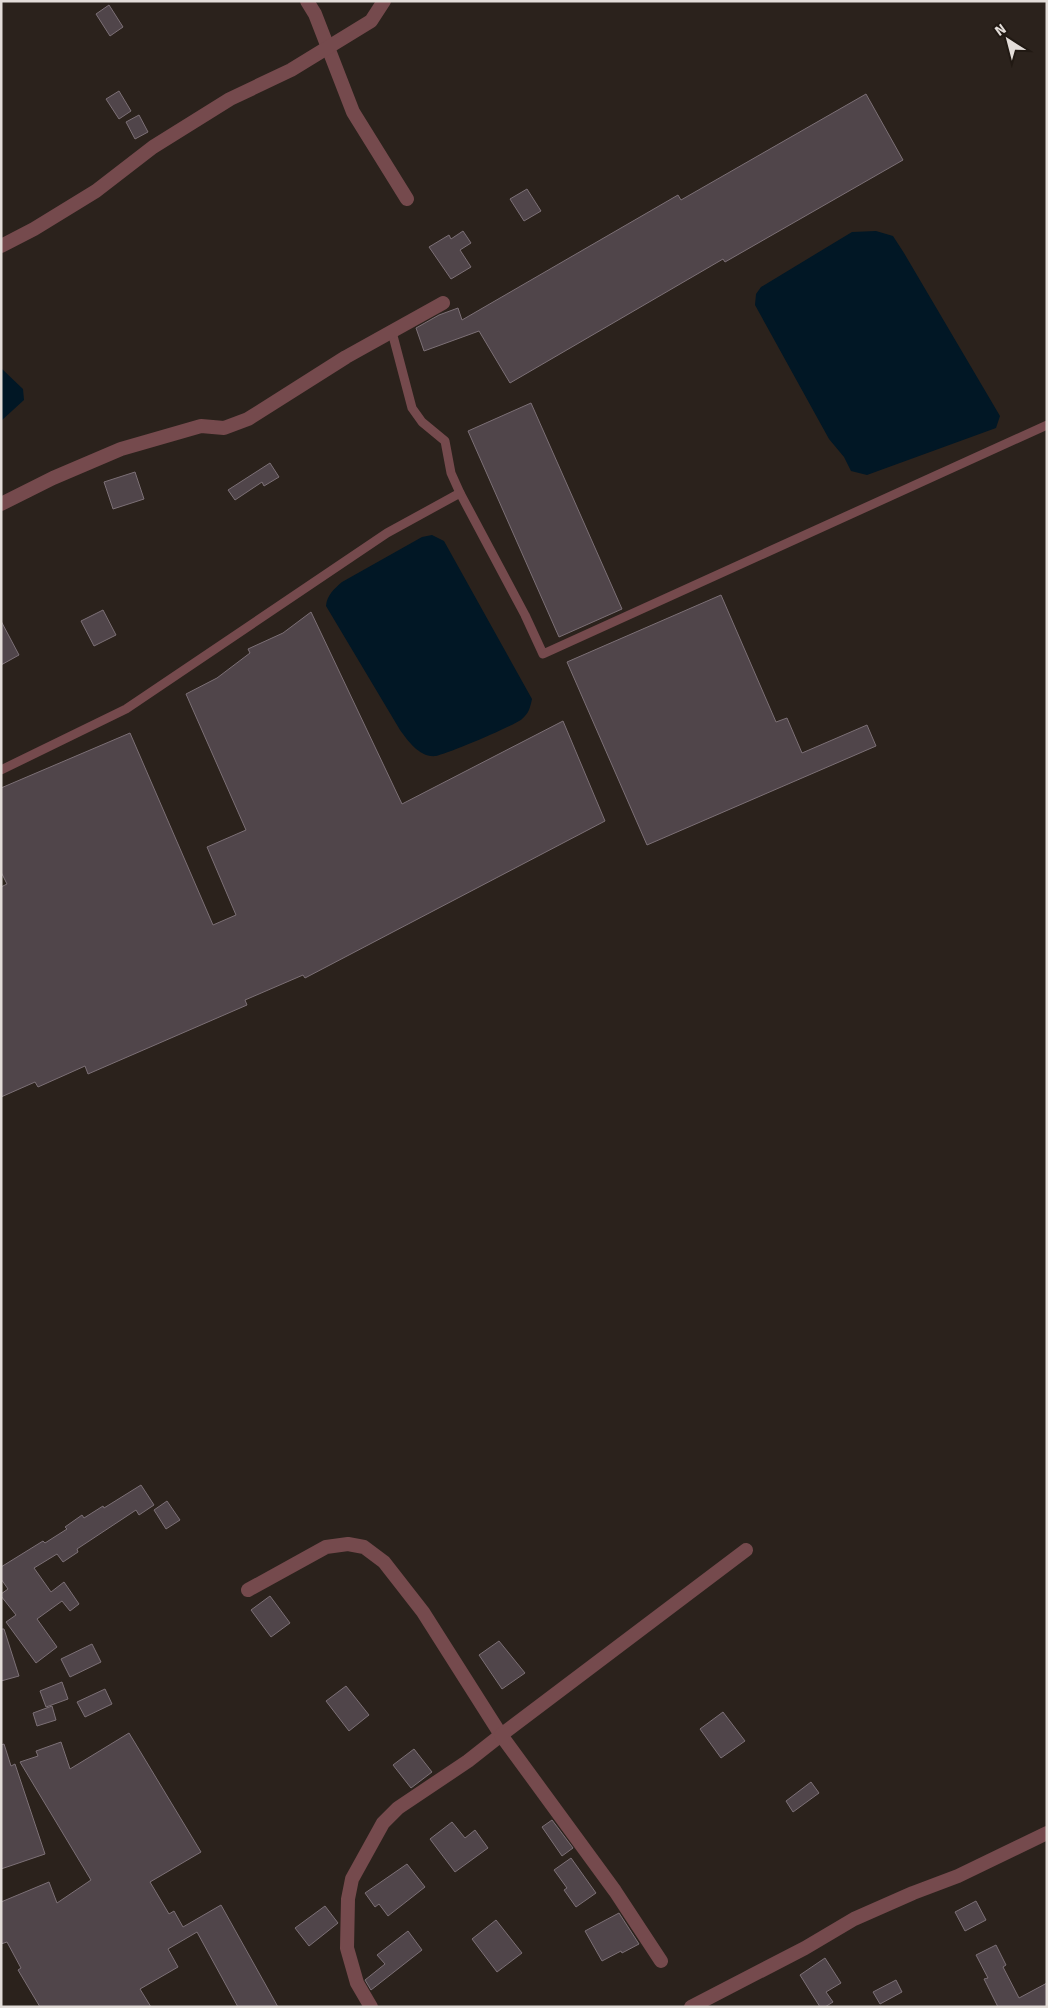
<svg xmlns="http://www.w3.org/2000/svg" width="1048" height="2008" font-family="Signika,sans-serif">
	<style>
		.water { fill: #011725 }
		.building { fill: #50454a; stroke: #7c7076 }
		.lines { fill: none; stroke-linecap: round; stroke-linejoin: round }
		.service { stroke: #754a4d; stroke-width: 9 }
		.minor { stroke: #754a4d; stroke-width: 14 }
	</style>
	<rect width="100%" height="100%" fill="#2b221c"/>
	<g class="water">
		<polygon points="876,231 893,236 904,253 1000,416 996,428 867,475 851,471 844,457 829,439 755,305 756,294 761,287 852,232"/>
		<polygon points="1,368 23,389 24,400 1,421"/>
		<path d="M432,535L444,541L532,699C530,708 529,713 522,719C514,726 447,754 436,756C420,758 408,741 400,730L326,606C327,595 334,589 342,582L422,537Z"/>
	</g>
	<g class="building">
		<polygon points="109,5 123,27 110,36 96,14"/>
		<polygon points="119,91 131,111 119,119 106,99"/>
		<polygon points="866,94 903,160 725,262 723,259 510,383 479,331 424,351 416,328 439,315 458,308 462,320 678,195 681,200"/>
		<polygon points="139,115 148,132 135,139 126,122"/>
		<polygon points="527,189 541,211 524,221 510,199"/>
		<polygon points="463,231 471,243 460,250 471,267 451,279 429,247 449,235 451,239"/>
		<polygon points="531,403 622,609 559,637 468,431"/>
		<polygon points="270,463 279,477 264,486 262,482 235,500 228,490"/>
		<polygon points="135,472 144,499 113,509 104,482"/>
		<polygon points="721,595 776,722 787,718 802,753 867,725 876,746 647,845 567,662"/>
		<polygon points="103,610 116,635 94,646 81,621"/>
		<polygon points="311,612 402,804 563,721 605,821 305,978 303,975 245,1000 247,1005 88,1074 85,1066 38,1087 35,1082 1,1097 1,887 7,884 1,872 1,788 130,733 213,925 236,915 207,847 246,830 186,694 217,678 250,653 248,649 283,633"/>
		<polygon points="1,621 19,655 1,665"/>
		<polygon points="141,1485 154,1505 139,1515 136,1510 77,1549 78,1552 63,1562 57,1554 34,1568 51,1592 64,1582 79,1604 70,1611 62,1601 37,1619 57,1647 36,1663 6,1622 16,1615 1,1596 1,1594 8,1589 1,1579 1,1567 43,1541 45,1543 67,1529 65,1527 82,1515 84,1518 103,1506 104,1508"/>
		<polygon points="167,1501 180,1520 166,1529 154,1510"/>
		<polygon points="270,1596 290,1623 271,1637 251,1610"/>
		<polygon points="1,1629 4,1629 19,1676 1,1681"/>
		<polygon points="499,1641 525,1673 502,1689 479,1655"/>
		<polygon points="92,1644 101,1662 70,1677 61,1659"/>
		<polygon points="62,1682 68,1699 46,1707 40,1691"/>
		<polygon points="346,1686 369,1715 349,1731 326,1701"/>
		<polygon points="105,1689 112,1704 85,1717 77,1702"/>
		<polygon points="52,1706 56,1720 37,1726 33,1713"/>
		<polygon points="723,1712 745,1741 721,1758 700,1729"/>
		<polygon points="129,1733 201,1852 150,1882 169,1914 174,1911 183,1927 221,1905 278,2007 238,2007 197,1932 168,1949 178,1967 140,1989 151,2007 40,2007 18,1970 21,1968 7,1942 1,1944 1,1902 49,1882 57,1903 91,1880 20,1762 38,1756 36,1751 61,1742 70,1769"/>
		<polygon points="4,1744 11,1766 15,1764 45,1854 1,1869 1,1745"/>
		<polygon points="414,1749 432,1772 411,1788 393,1765"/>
		<polygon points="811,1782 819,1793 793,1812 786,1801"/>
		<polygon points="552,1820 573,1848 562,1856 542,1827"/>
		<polygon points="452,1822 465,1838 475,1830 488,1848 455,1872 430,1839"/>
		<polygon points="571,1858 596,1893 576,1907 564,1890 567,1888 554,1870"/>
		<polygon points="407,1864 425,1887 388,1916 379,1904 375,1907 365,1893"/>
		<polygon points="976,1901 986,1920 965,1931 955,1912"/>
		<polygon points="325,1906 338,1923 309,1946 295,1928"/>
		<polygon points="619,1913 639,1944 622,1953 621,1951 602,1961 585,1931"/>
		<polygon points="496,1920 522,1953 497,1972 472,1939"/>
		<polygon points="408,1931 422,1950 371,1990 365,1980 385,1964 377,1955"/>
		<polygon points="996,1945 1006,1965 1003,1967 1019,1998 1047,1983 1047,2007 998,2007 984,1979 988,1978 976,1955"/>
		<polygon points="825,1958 841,1983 826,1992 833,2002 825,2007 820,2007 800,1975"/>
		<polygon points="896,1980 902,1992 880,2004 873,1992"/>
	</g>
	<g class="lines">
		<g class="service">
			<polyline points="460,493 525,615 543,654 1047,425"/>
			<polyline points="1,770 126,709 387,533 460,493 451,473 445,441 422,422 412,408 392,332"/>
		</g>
		<g class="minor">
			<polyline points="307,1 315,14 353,112 407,199"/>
			<polyline points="1,246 34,229 96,191 153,147 230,99 291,70 371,21 384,1"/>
			<polyline points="1,504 53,478 121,449 201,426 224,428 248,419 346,357 443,303"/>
			<polyline points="248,1590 326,1547 348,1544 364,1547 384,1562 423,1612 501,1735 468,1761 398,1808 383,1823 352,1879 348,1899 347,1948 357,1983 371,2007"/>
			<polyline points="661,1961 615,1891 501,1735 746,1550"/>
			<polyline points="691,2007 805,1948 854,1919 913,1893 958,1876 1047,1833"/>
		</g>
	</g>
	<rect width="1048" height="2008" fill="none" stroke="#e3ddd9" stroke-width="5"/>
	<g transform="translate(1008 40) rotate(324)" stroke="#211913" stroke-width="4" paint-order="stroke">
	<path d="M0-4L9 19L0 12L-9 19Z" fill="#e3ddd9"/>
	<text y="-8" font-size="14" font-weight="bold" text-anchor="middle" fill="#e3ddd9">N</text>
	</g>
</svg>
